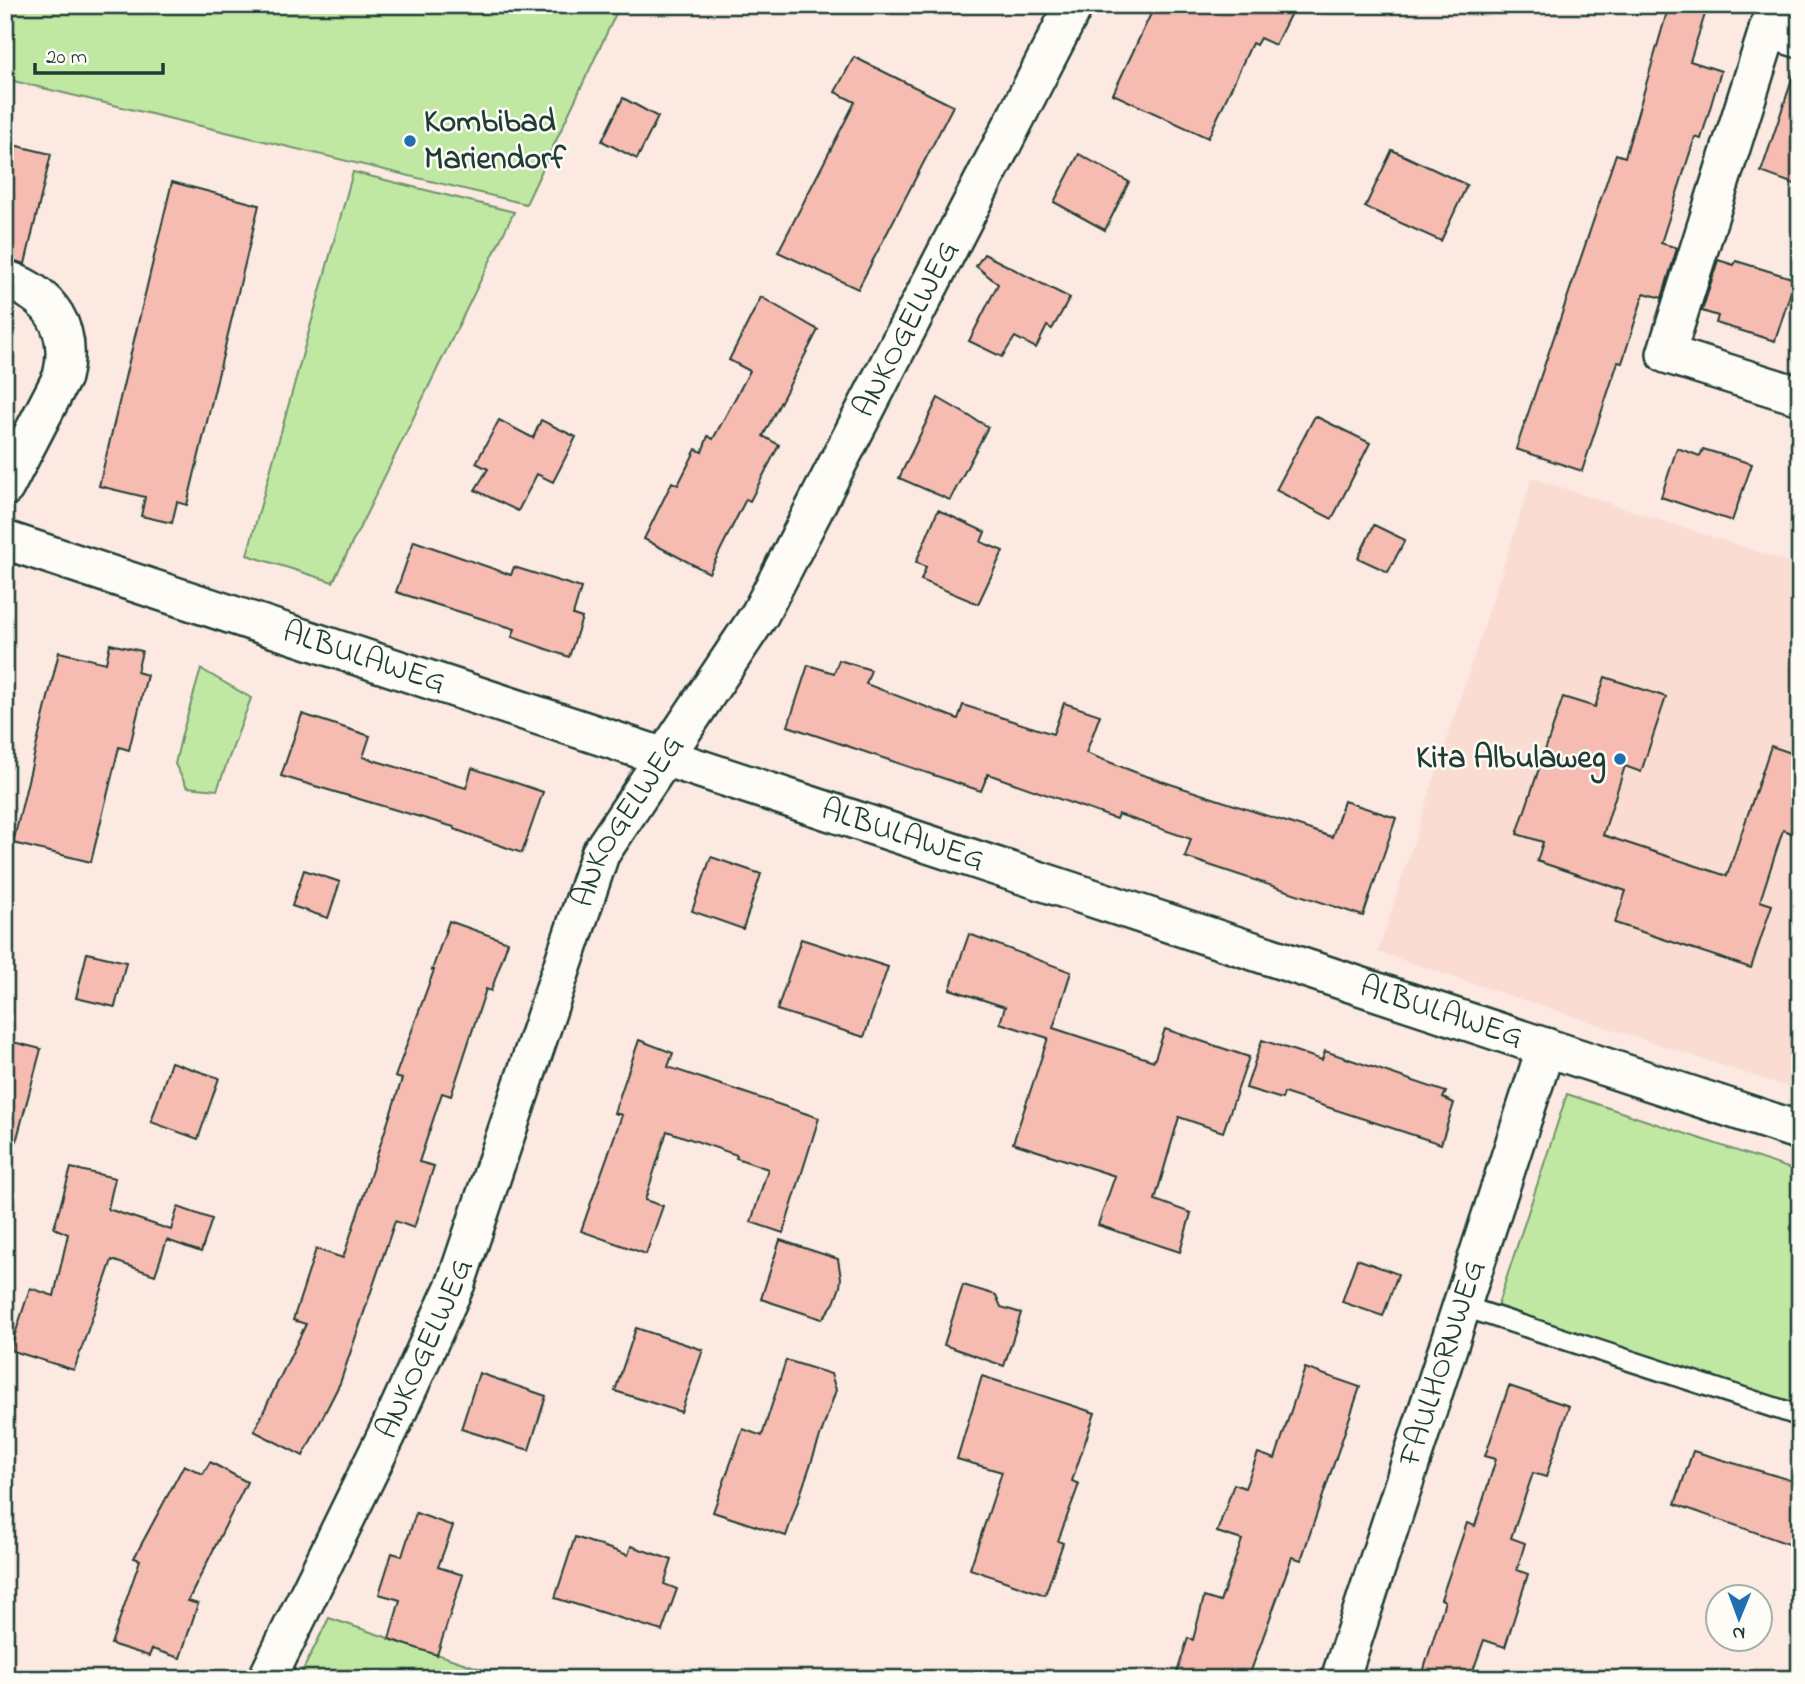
<svg xmlns="http://www.w3.org/2000/svg" width="1805" height="1684" font-family="'Indie Flower',sans-serif">
	<style>
		.built { fill: #fadcd3 }
		.green { fill: #c1e8a3; stroke: #70926c; stroke-width: 2 }
		.building { fill: #f7bcb1; stroke: #1f3d34; stroke-width: 2 }
		.lines { fill: none; stroke-linecap: round; stroke-linejoin: round }
		.lane-casing { stroke: #1f3d34; stroke-width: 24 }
		.street-casing { stroke: #1f3d34; stroke-width: 42 }
		.lane { stroke: #fdfcf7; stroke-width: 19 }
		.street { stroke: #fdfcf7; stroke-width: 37 }
		.poi-dot { fill: #1f6fb2; stroke: #fdfcf7; stroke-width: 2.5 }
		.labels { text-anchor: middle; dominant-baseline: central; stroke-width: 5; stroke-linejoin: round; paint-order: stroke }
		.poi-label { font-size: 32px; font-weight: bold; fill: #1f3d34; stroke: #fdfcf7; text-anchor: start }
		.street-label { font-size: 32px; fill: #1f3d34; stroke: #fdfcf7 }
	</style>
	<rect width="100%" height="100%" fill="#fbe9e2"/>
	<filter id="ink" filterUnits="userSpaceOnUse"><feTurbulence type="fractalNoise" baseFrequency=".0143" numOctaves="2"/><feDisplacementMap in="SourceGraphic" scale="14" xChannelSelector="R" yChannelSelector="G"/><feConvolveMatrix kernelMatrix="1 2 1 2 8 2 1 2 1" color-interpolation-filters="sRGB"/></filter>
	<g filter="url(#ink)">
		<polygon class="built" points="1532,478 1800,566 1800,1091 1378,952"/>
		<g class="green">
			<polygon points="5,5 620,5 526,204 5,79"/>
			<polygon points="353,172 514,212 333,582 247,555"/>
			<polygon points="201,669 251,698 217,790 187,787 175,764 182,734"/>
			<polygon points="1567,1094 1800,1172 1800,1406 1496,1310"/>
			<polygon points="329,1618 511,1679 309,1679 300,1676"/>
		</g>
		<g class="building">
			<polygon points="1155,5 1295,5 1275,45 1260,38 1256,45 1252,43 1208,138 1113,94"/>
			<polygon points="1669,5 1708,5 1690,61 1721,71 1701,139 1695,137 1661,243 1677,248 1662,298 1644,293 1622,363 1618,362 1582,471 1516,449 1616,154 1625,157"/>
			<polygon points="854,57 953,106 858,289 778,252 855,102 835,92"/>
			<polygon points="1794,74 1800,75 1800,186 1761,172"/>
			<polygon points="623,98 658,117 637,159 602,141"/>
			<polygon points="5,143 51,154 25,264 5,258"/>
			<polygon points="1392,150 1467,185 1441,241 1365,207"/>
			<polygon points="1079,154 1129,182 1105,230 1054,202"/>
			<polygon points="172,182 259,205 187,505 177,502 172,523 141,516 145,497 99,486"/>
			<polygon points="984,254 1070,298 1052,329 1047,326 1036,348 1015,337 1002,357 969,341 998,284 976,266"/>
			<polygon points="1718,260 1734,265 1736,261 1795,279 1775,341 1716,323 1718,316 1702,311"/>
			<polygon points="761,297 818,330 763,436 779,445 750,501 746,499 709,573 644,539 672,482 678,485 696,449 702,452 708,436 713,439 750,371 729,360"/>
			<polygon points="938,398 988,427 950,500 899,478"/>
			<polygon points="1315,416 1370,443 1332,519 1276,490"/>
			<polygon points="499,420 533,438 541,420 576,437 553,482 537,474 518,511 475,490 488,469 476,463"/>
			<polygon points="1677,448 1700,456 1703,449 1752,464 1732,521 1661,497"/>
			<polygon points="938,510 985,532 981,542 1003,551 978,604 921,580 926,567 916,562"/>
			<polygon points="1374,525 1405,540 1388,572 1358,558"/>
			<polygon points="414,541 511,575 514,567 581,588 573,615 582,618 569,657 512,637 515,629 396,592"/>
			<polygon points="110,644 142,651 137,672 147,675 129,750 119,747 91,862 13,843 59,652 106,663"/>
			<polygon points="839,660 871,670 866,684 958,719 963,705 1053,734 1064,703 1100,715 1086,753 1140,774 1332,837 1344,801 1396,818 1363,916 1185,857 1191,839 1118,814 1116,819 988,774 981,791 788,726 808,665 834,673"/>
			<polygon points="1605,677 1666,697 1641,772 1625,766 1603,835 1727,876 1771,746 1800,756 1800,836 1783,830 1760,901 1772,905 1751,968 1615,923 1626,891 1537,861 1543,842 1517,834 1563,697 1595,707"/>
			<polygon points="302,714 370,736 363,757 466,788 472,768 543,792 522,853 454,829 454,827 281,776"/>
			<polygon points="711,857 761,874 743,929 692,911"/>
			<polygon points="304,870 340,882 328,918 292,906"/>
			<polygon points="449,921 508,942 491,991 486,989 451,1096 442,1093 419,1162 434,1166 414,1228 395,1221 340,1383 303,1456 254,1431 306,1324 293,1320 316,1249 343,1258 402,1079 395,1077 434,970 432,970"/>
			<polygon points="969,934 1071,972 1053,1028 1154,1061 1165,1029 1249,1057 1223,1132 1179,1117 1155,1200 1191,1213 1180,1252 1098,1225 1115,1176 1013,1143 1048,1038 1000,1023 1005,1007 950,989"/>
			<polygon points="801,939 888,967 864,1037 777,1010"/>
			<polygon points="87,953 126,962 115,1007 76,998"/>
			<polygon points="5,1040 41,1049 16,1142 5,1140"/>
			<polygon points="639,1040 673,1053 668,1067 819,1118 783,1233 751,1222 768,1169 736,1158 737,1155 667,1131 645,1200 663,1206 646,1254 581,1231 622,1115 614,1113"/>
			<polygon points="1262,1040 1322,1060 1325,1051 1446,1092 1443,1098 1454,1103 1441,1144 1284,1093 1282,1099 1246,1088"/>
			<polygon points="171,1062 219,1078 198,1139 151,1122"/>
			<polygon points="71,1168 115,1178 108,1209 171,1230 178,1207 212,1219 201,1252 167,1240 155,1275 112,1260 74,1370 10,1350 30,1288 54,1296 68,1234 54,1228"/>
			<polygon points="780,1240 838,1259 841,1278 840,1287 834,1303 822,1319 761,1299"/>
			<polygon points="1357,1259 1398,1274 1383,1316 1342,1302"/>
			<polygon points="963,1285 996,1295 1001,1307 1021,1313 1004,1366 944,1345"/>
			<polygon points="636,1328 703,1350 681,1412 615,1391"/>
			<polygon points="786,1360 831,1374 836,1390 786,1536 713,1512 743,1429 762,1436"/>
			<polygon points="1305,1368 1360,1387 1301,1560 1292,1557 1248,1679 1175,1679 1188,1638 1193,1640 1204,1597 1220,1602 1242,1540 1217,1532 1234,1484 1245,1488 1258,1453 1275,1459"/>
			<polygon points="479,1373 546,1396 529,1450 461,1429"/>
			<polygon points="982,1376 1095,1413 1072,1481 1079,1484 1058,1541 1063,1543 1045,1595 970,1569 1002,1472 957,1459"/>
			<polygon points="1509,1386 1569,1406 1546,1477 1533,1473 1511,1538 1525,1543 1517,1570 1528,1574 1505,1647 1484,1640 1470,1679 1421,1679 1445,1601 1441,1599 1467,1523 1475,1526 1496,1459 1485,1456"/>
			<polygon points="1693,1451 1800,1483 1800,1548 1675,1504"/>
			<polygon points="210,1462 247,1482 188,1601 198,1604 180,1658 152,1649 149,1656 111,1644 140,1560 134,1558 184,1465 203,1474"/>
			<polygon points="416,1513 453,1526 438,1567 463,1575 437,1655 389,1639 400,1600 379,1594 392,1553 402,1556"/>
			<polygon points="575,1537 628,1555 631,1546 672,1560 664,1584 677,1589 662,1631 555,1598"/>
		</g>
		<g class="lines">
			<defs>
				<polyline id="lane" points="1462,1306 1800,1416"/>
				<g id="street">
					<polyline points="1776,5 1666,354 1800,396"/>
					<polyline points="1768,29 1800,39"/>
					<path d="M5,279C51,295 74,328 62,377L5,487"/>
					<path id="s1" d="M5,540L1800,1131"/>
					<path id="s2" d="M267,1679L391,1426L456,1283L600,854L760,614L1074,5"/>
					<path id="s3" d="M1340,1679L1546,1047"/>
				</g>
			</defs>
			<use href="#lane" class="lane-casing"/>
			<use href="#street" class="street-casing"/>
			<use href="#lane" class="lane"/>
			<use href="#street" class="street"/>
		</g>
	</g>
	<g class="poi-dot">
		<circle cx="410" cy="141" r="7"/>
		<circle cx="1620" cy="759" r="7"/>
	</g>
	<g class="labels">
		<g class="poi-label">
			<text x="424" y="123">Kombibad<tspan x="424" dy="37">Mariendorf</tspan></text>
			<text x="1606" y="759" text-anchor="end">Kita Albulaweg</text>
		</g>
		<g class="street-label">
			<text stroke="none"><textPath href="#s2" startOffset="1500">ANKOGELWEG</textPath></text>
			<text stroke="none"><textPath href="#s1" startOffset="378">ALBULAWEG</textPath></text>
			<text stroke="none"><textPath href="#s2" startOffset="933">ANKOGELWEG</textPath></text>
			<text stroke="none"><textPath href="#s1" startOffset="945">ALBULAWEG</textPath></text>
			<text stroke="none"><textPath href="#s1" startOffset="1512">ALBULAWEG</textPath></text>
			<text stroke="none"><textPath href="#s2" startOffset="366">ANKOGELWEG</textPath></text>
			<text stroke="none"><textPath href="#s3" startOffset="332">FAULHORNWEG</textPath></text>
		</g>
	</g>
	<rect width="1805" height="1684" fill="none" stroke="#fdfcf7" stroke-width="28"/>
	<rect x="14" y="14" width="1777" height="1656" fill="none" stroke="#1f3d34" stroke-width="2.5" filter="url(#ink)"/>
	<g transform="translate(1739 1618) rotate(181)"><circle r="33" fill="#fdfcf7" stroke="#a4b0a9" stroke-width="2"/>
	<path d="M0-5L12 26L0 18L-12 26Z" fill="#1f6fb2"/>
	<text y="-10" font-size="19" font-weight="bold" text-anchor="middle" fill="#1f3d34">N</text>
	</g>
	<path d="M35 63v10h128v-10" fill="none" stroke="#1f3d34" stroke-width="3.5"/>
	<text x="46" y="63" font-size="21" fill="#1f3d34" stroke="#fdfcf7" stroke-width="5" paint-order="stroke">20 m</text>
</svg>
